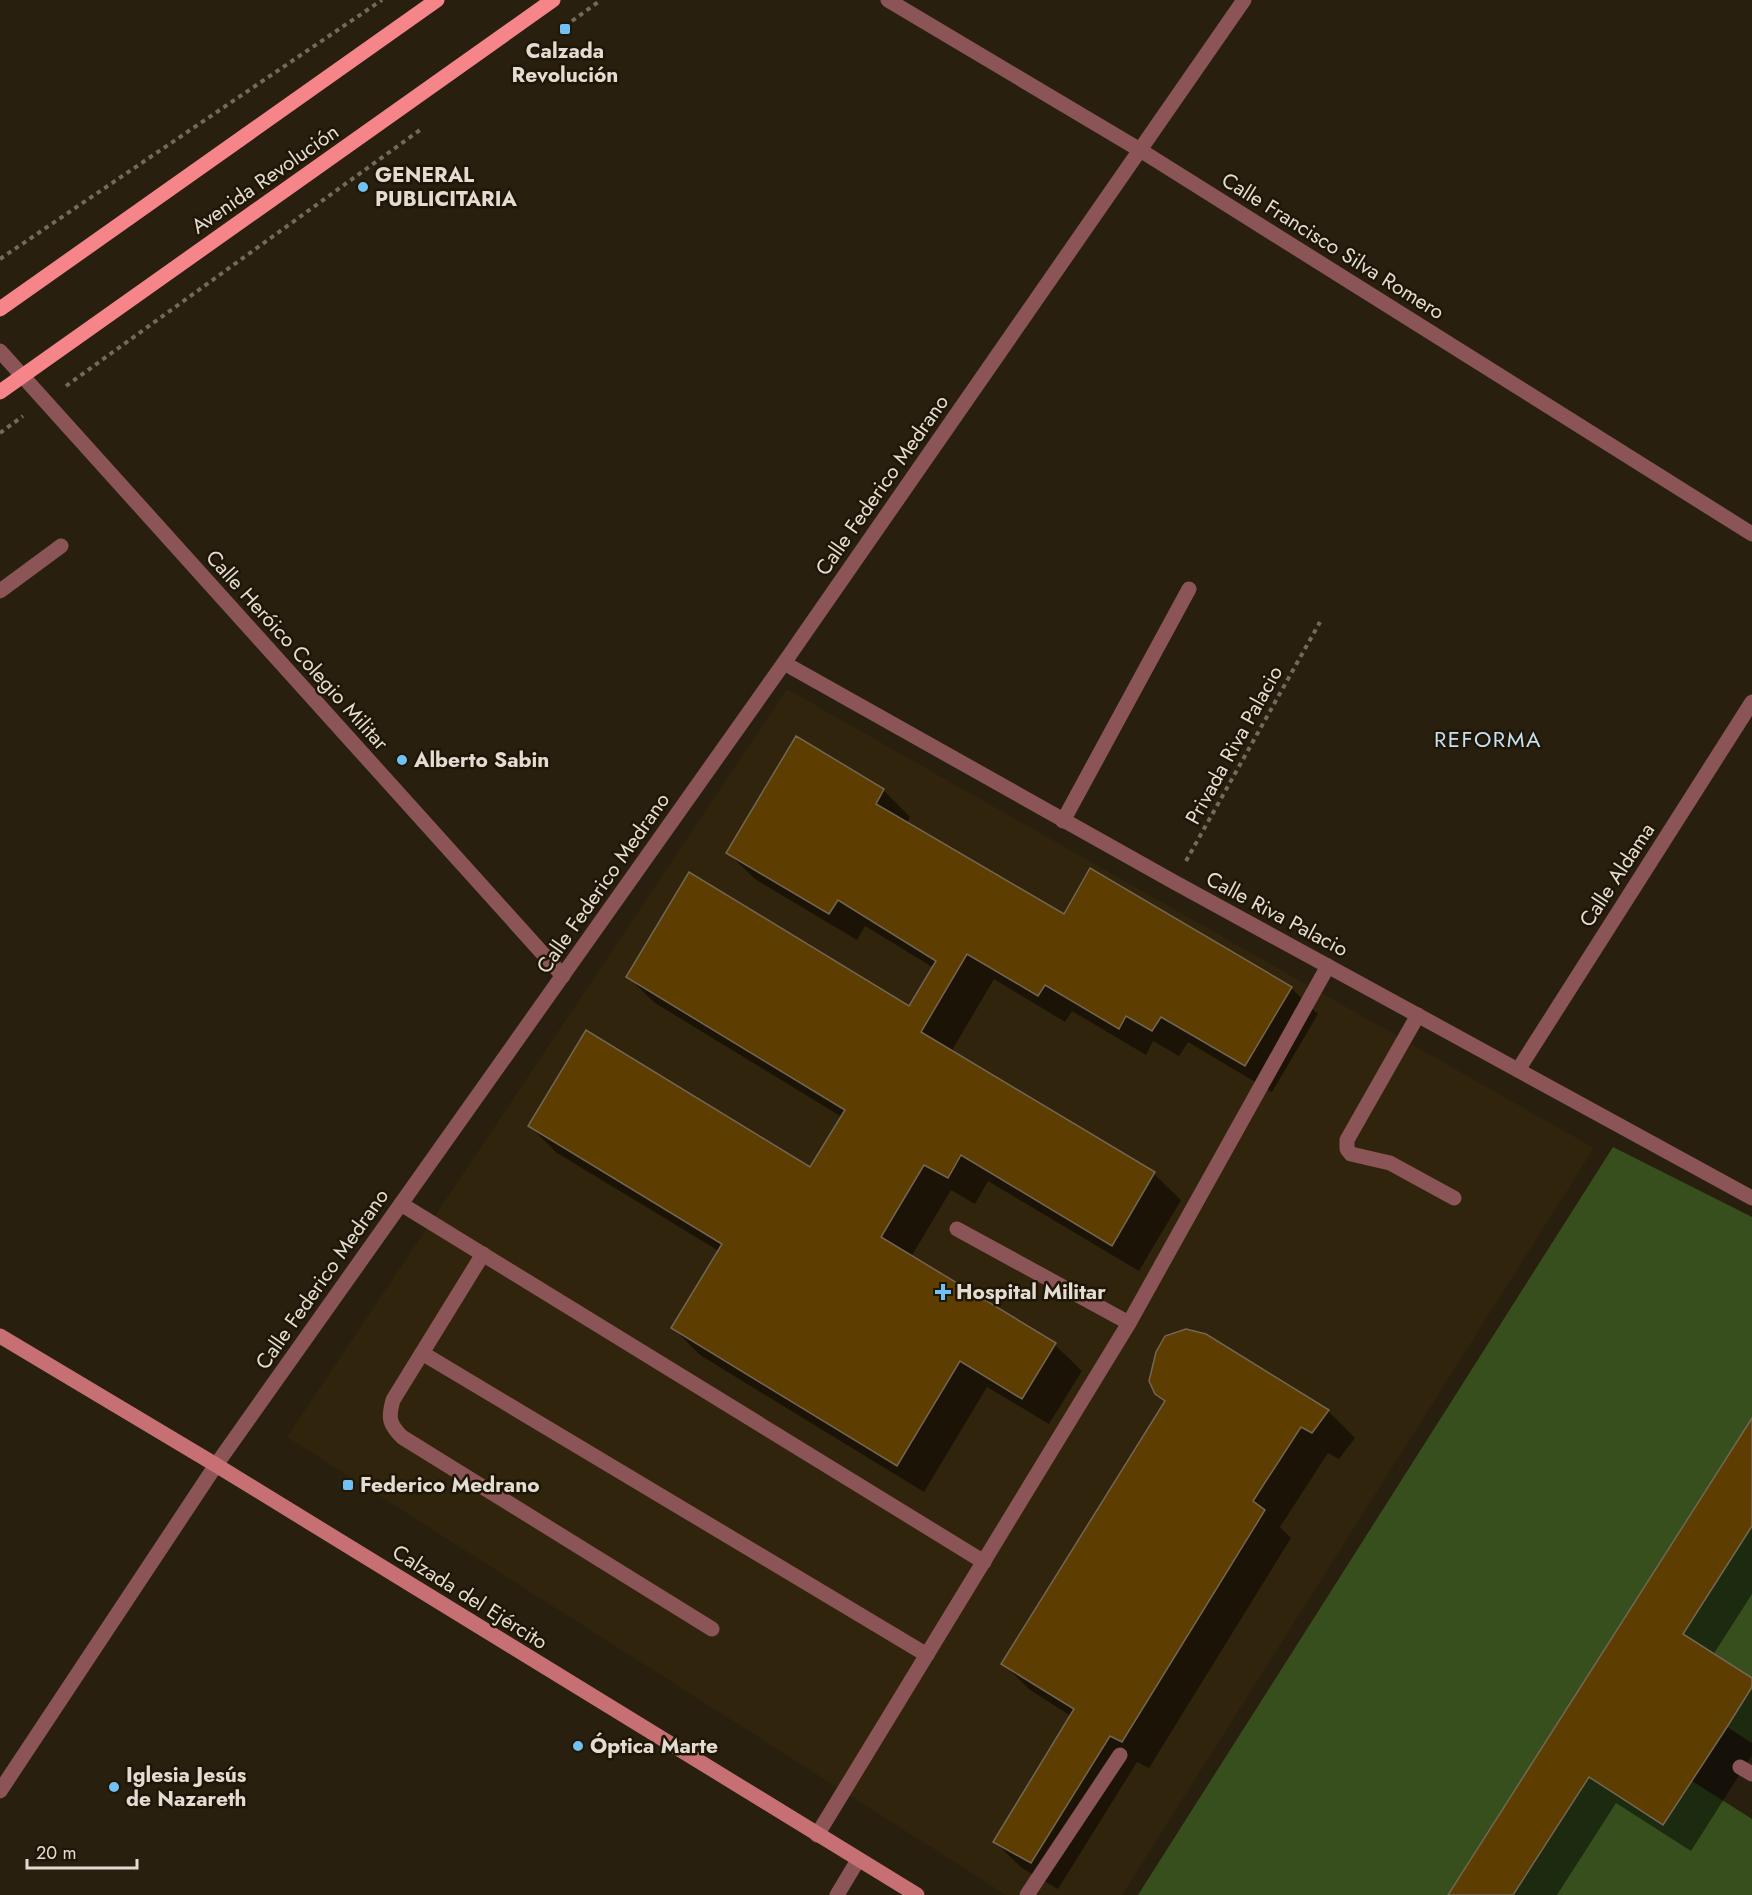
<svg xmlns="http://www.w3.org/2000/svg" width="1752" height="1895" font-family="Jost,sans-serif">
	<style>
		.built { fill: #31240c }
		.green { fill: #364f1d }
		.shadow { fill: #0007 }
		.building { fill: #5e3d00; stroke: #736655; stroke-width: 1.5 }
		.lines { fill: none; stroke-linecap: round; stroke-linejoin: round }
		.path { stroke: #736a5c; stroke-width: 4; stroke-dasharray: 4.5 4.5; stroke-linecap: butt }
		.lane { stroke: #8b5456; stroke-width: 15 }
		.street { stroke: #8b5456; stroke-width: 15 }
		.secondary { stroke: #c77073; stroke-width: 15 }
		.primary { stroke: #f6858a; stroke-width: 15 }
		.poi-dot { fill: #72c1f5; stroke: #1f1606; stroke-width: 2 }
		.labels { text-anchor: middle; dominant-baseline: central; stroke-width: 5; stroke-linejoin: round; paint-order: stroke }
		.poi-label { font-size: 21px; font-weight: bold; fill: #e3dcd2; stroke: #1f1606; text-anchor: start }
		.street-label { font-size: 21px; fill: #e3dcd2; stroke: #1f1606 }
		.neighbourhood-label { font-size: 22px; letter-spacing: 1.5px; fill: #c5e0f4; stroke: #1f1606 }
	</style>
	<rect width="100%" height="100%" fill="#291f0f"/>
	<polygon class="built" points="787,689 1594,1148 1122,1895 1006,1895 287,1437"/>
	<g class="green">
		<polygon points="1613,1147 1752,1217 1752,1418 1448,1895 1138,1895"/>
		<polygon points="1752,1526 1752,1678 1683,1634"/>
		<polygon points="1752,1687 1752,1743 1727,1727"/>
		<polygon points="1589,1777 1663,1825 1692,1781 1752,1819 1752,1895 1513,1895"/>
	</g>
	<g class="shadow">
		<polygon points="796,738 883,790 910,817 907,823 1064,916 1291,988 1318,1014 1272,1092 1188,1042 1179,1056 1153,1041 1146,1055 1072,1011 1065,1022 994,979 951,1052 1154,1174 1181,1200 1139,1271 988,1181 975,1204 951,1190 911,1257 1055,1345 1082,1371 1049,1424 987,1387 924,1492 700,1355 673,1328 719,1251 557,1153 530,1126 811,1169 842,1117 655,1003 628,977 909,1009 934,968 865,926 857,940 755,879 728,853"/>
		<polygon points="1156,1393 1328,1411 1355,1438 1339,1459 1328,1453 1280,1527 1291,1538 1149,1768 1137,1762 1058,1889 1022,1868 995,1842 1071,1716 1030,1690 1003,1663 1166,1402"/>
		<polygon points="1752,1421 1752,1594 1713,1655 1752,1680 1752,1755 1691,1851 1616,1803 1557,1895 1449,1895"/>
	</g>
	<g class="building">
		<polygon points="796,736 884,789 876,804 1064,914 1090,868 1292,987 1245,1066 1161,1017 1152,1031 1126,1016 1119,1029 1045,985 1038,996 967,954 921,1032 1155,1172 1112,1246 961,1155 948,1178 924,1165 881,1237 1056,1343 1022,1399 960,1361 897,1466 671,1328 722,1244 528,1126 586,1030 810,1167 845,1110 626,977 689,872 909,1006 936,961 838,900 829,914 726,853"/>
		<polygon points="1186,1329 1206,1334 1329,1410 1312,1433 1301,1427 1253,1501 1265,1510 1122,1742 1110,1736 1031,1863 993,1842 1074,1709 1001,1664 1165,1401 1155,1394 1149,1381 1156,1352 1165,1336"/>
		<polygon points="1752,1418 1752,1526 1683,1634 1752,1678 1752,1687 1727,1727 1663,1825 1589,1777 1513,1895 1448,1895"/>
	</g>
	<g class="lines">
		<g class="path">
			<polyline points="572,21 601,0"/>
			<polyline points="0,259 382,0"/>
			<polyline points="66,386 420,130"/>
			<polyline points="0,433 23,416"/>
			<polyline points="1186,861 1320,622"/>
		</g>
		<g class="lane">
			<polyline points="0,591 61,546"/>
			<polyline points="1418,1015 1347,1140 1347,1149 1351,1154 1390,1163 1454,1198"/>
			<polyline points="401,1204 984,1562"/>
			<polyline points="957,1229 1129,1323"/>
			<path d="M483,1254L393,1400C388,1418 389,1424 402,1437L712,1629"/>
			<polyline points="422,1353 927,1655"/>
			<polyline points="1740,1767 1752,1774"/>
			<polyline points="817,1835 1129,1323 1328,966"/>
			<polyline points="1027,1895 1120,1755"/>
		</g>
		<g class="street">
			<polyline points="888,0 1140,150 1752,534"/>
			<polyline points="0,351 563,976"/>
			<polyline points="784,663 1174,882 1752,1198"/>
			<polyline points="1063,821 1189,589"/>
			<polyline points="1518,1070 1752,702"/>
			<polyline points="0,1791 216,1465 784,663 1244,0"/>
			<polyline points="837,1895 858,1860"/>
		</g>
		<polyline class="secondary" points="0,1336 216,1465 917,1895"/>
		<g class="primary">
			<polyline points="0,309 437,0"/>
			<polyline points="0,392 553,0"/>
		</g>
	</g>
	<g class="poi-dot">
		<rect x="559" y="23" width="12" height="12" rx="3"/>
		<circle cx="363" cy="187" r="6"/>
		<circle cx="402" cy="760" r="6"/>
		<path d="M940 1283h6v6h6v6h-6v6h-6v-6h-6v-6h6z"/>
		<rect x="342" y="1479" width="12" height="12" rx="3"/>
		<circle cx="578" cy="1746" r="6"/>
		<circle cx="114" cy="1787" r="6"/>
	</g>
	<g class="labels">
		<g class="poi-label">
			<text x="565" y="51" text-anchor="middle">Calzada<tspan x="565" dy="24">Revolución</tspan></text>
			<text x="375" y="175">GENERAL<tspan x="375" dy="24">PUBLICITARIA</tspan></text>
			<text x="414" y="760">Alberto Sabin</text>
			<text x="956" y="1292">Hospital Militar</text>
			<text x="360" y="1485">Federico Medrano</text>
			<text x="590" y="1746">Óptica Marte</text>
			<text x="126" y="1775">Iglesia Jesús<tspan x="126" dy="24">de Nazareth</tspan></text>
		</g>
		<g class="street-label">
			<text transform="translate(265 179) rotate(-35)">Avenida Revolución</text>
			<text transform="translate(1333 246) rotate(32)">Calle Francisco Silva Romero</text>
			<text transform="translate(882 485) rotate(-55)">Calle Federico Medrano</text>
			<text transform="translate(297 650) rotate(48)">Calle Heróico Colegio Militar</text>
			<text transform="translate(1234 745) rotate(-61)">Privada Riva Palacio</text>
			<text transform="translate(1617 875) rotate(-57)">Calle Aldama</text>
			<text transform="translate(603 883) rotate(-55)">Calle Federico Medrano</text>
			<text transform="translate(1277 914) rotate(28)">Calle Riva Palacio</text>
			<text transform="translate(322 1279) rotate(-55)">Calle Federico Medrano</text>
			<text transform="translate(470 1597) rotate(32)">Calzada del Ejército</text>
		</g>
		<g class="neighbourhood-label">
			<text x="1488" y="739">REFORMA</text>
		</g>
	</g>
	<path d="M27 1859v9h110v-9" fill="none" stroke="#e3dcd2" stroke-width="3"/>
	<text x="36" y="1859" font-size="18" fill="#e3dcd2" stroke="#1f1606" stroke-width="4.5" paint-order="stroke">20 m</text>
</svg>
